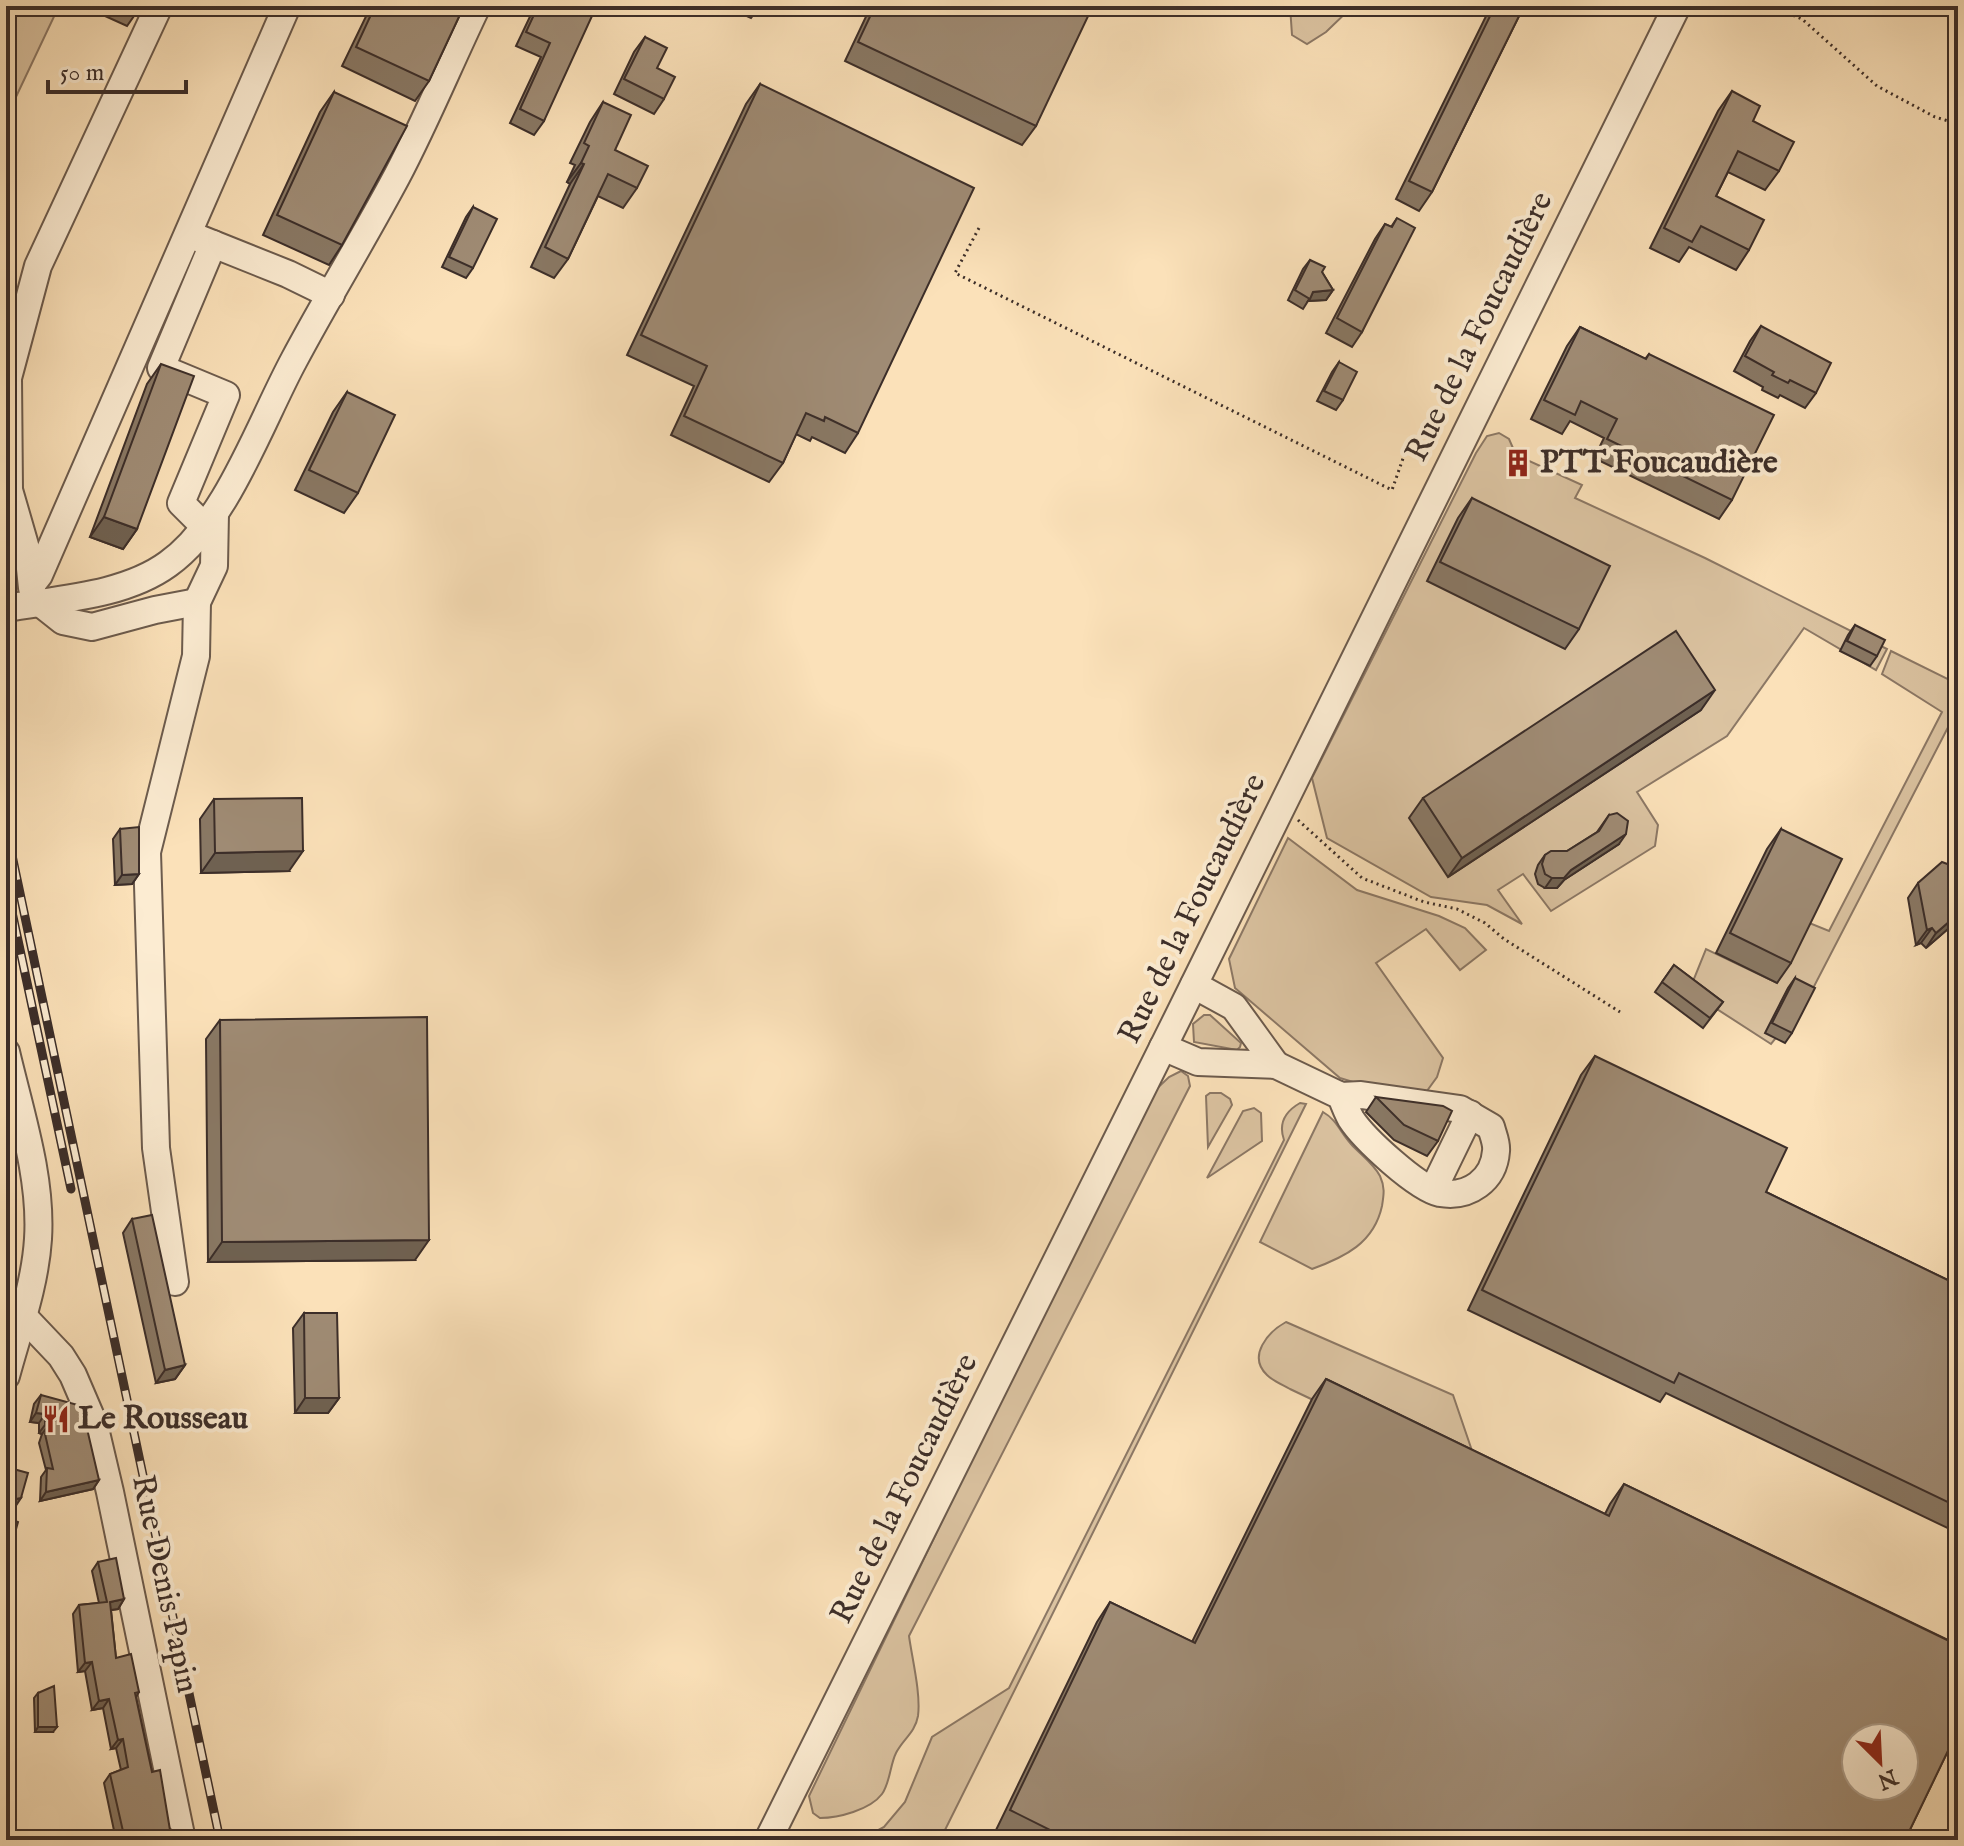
<svg xmlns="http://www.w3.org/2000/svg" width="1964" height="1846" font-family="'IM FELL English',serif">
	<style>
		.green { fill: #dbc3a1; stroke: #8c7865; stroke-width: 2 }
		.lines { fill: none; stroke-linecap: round; stroke-linejoin: round }
		.minor-casing { stroke: #6c5b4d; stroke-width: 30 }
		.path { stroke: #3c2e29; stroke-width: 3; stroke-dasharray: 2 4; stroke-linecap: butt }
		.minor { stroke: #fcecd2; stroke-width: 26 }
		.rail-casing { stroke: #3c2e29; stroke-width: 9 }
		.rail { stroke: #fcecd2; stroke-width: 6; stroke-dasharray: 18; stroke-linecap: butt }
		.wall { fill: #897864; stroke: #3c2e29; stroke-width: 2 }
		.shaded-wall { fill: #6f6151; stroke: #3c2e29; stroke-width: 2 }
		.building { fill: #9f8b74; stroke: #3c2e29; stroke-width: 2; fill-rule: evenodd }
		.labels { text-anchor: middle; dominant-baseline: central; stroke-width: 8; stroke-linejoin: round; paint-order: stroke }
		.street-label { font-size: 32px; fill: #3c2e29; stroke: #fcecd2 }
		.poi-label { font-size: 32px; font-weight: bold; fill: #3c2e29; stroke: #fcecd2; text-anchor: start }
	</style>
	<rect width="100%" height="100%" fill="#fbe1b9"/>
	<filter id="stains"><feTurbulence type="fractalNoise" baseFrequency=".0025" numOctaves="4"/><feColorMatrix values="0 0 0 0 .2 0 0 0 0 .09 0 0 0 0 .02 0 0 0 .5 -.17"/></filter>
	<radialGradient id="worn" r=".72"><stop offset=".6" stop-color="#630" stop-opacity="0"/><stop offset="1" stop-color="#630" stop-opacity=".3"/></radialGradient>
	<g class="green">
		<polygon points="6,6 59,6 6,118"/>
		<polygon points="1290,6 1353,6 1326,32 1307,44 1292,35"/>
		<polygon points="1499,433 1509,439 1516,455 1582,485 1575,498 1705,558 1887,649 1876,670 1804,628 1727,736 1637,792 1658,825 1655,846 1551,911 1523,874 1498,890 1522,924 1487,905 1431,897 1327,838 1312,778 1476,453 1487,436"/>
		<polygon points="1891,651 1958,684 1958,708 1808,998 1771,1044 1689,991 1706,949 1777,983 1807,922 1829,931 1942,712 1882,674"/>
		<polygon points="1288,838 1357,890 1439,916 1465,928 1486,950 1460,970 1426,929 1376,963 1443,1058 1437,1077 1424,1095 1366,1086 1340,1078 1235,988 1229,959"/>
		<polygon points="1204,1015 1210,1015 1241,1043 1240,1047 1237,1050 1194,1042 1193,1024"/>
		<path d="M1181,1071L1188,1076L1190,1086L909,1636C912,1658 921,1694 918,1716C915,1733 903,1739 896,1753C890,1765 890,1783 882,1794C870,1810 838,1818 820,1818L813,1813L809,1796L1147,1098L1169,1077Z"/>
		<polygon points="1210,1093 1221,1093 1230,1099 1232,1105 1208,1147 1206,1096"/>
		<path d="M1300,1103L1306,1104L940,1840H860L884,1827L905,1802L932,1737L1009,1688L1284,1140C1278,1123 1286,1111 1300,1103Z"/>
		<polygon points="1254,1108 1261,1113 1262,1141 1207,1178 1243,1111"/>
		<path d="M1323,1112C1337,1120 1340,1132 1351,1144C1360,1154 1374,1164 1380,1176C1385,1187 1384,1194 1382,1206C1374,1243 1345,1257 1312,1269L1260,1242Z"/>
		<path d="M1286,1322L1453,1395L1482,1480L1290,1389C1283,1385 1273,1381 1267,1375C1247,1356 1268,1332 1286,1322Z"/>
	</g>
	<g class="lines">
		<defs>
			<g id="minor">
				<polyline points="198,238 288,274 331,295"/>
				<polyline points="205,527 181,503 226,395 161,368 213,244"/>
				<polyline points="32,584 39,575 287,6"/>
				<polyline points="32,588 29,559 9,490 8,378 38,266 159,6"/>
				<polyline points="39,602 63,621 92,627 155,610 197,602"/>
				<path d="M6,608C58,599 124,596 168,564C226,523 260,423 294,360C327,298 364,238 397,176C426,121 450,62 477,6"/>
				<polyline points="1194,985 1234,1007 1276,1065"/>
				<path d="M1163,1047L1198,1062L1276,1065L1341,1096L1361,1095L1460,1109L1491,1127C1493,1135 1497,1143 1496,1151C1494,1180 1469,1198 1440,1193C1417,1188 1364,1139 1351,1119C1347,1112 1344,1104 1341,1096"/>
				<path d="M6,1052C20,1112 42,1177 38,1239C35,1286 18,1331 6,1376"/>
				<polyline points="1433,1190 1470,1114"/>
				<polyline points="175,1282 156,1148 147,852 196,656 197,602 214,566 215,513"/>
				<polyline points="23,1316 61,1356 73,1375 94,1424 110,1492 182,1840"/>
				<polyline points="768,1840 1177,1019 1677,6"/>
			</g>
		</defs>
		<use href="#minor" class="minor-casing"/>
		<g class="path">
			<polyline points="1771,6 1802,19 1877,86 1935,117 1958,124"/>
			<polyline points="979,228 955,273 1392,490 1408,444 1415,443 1432,456"/>
			<polyline points="1298,820 1362,878 1424,902 1457,909 1485,923 1504,939 1620,1012"/>
		</g>
		<use href="#minor" class="minor"/>
		<defs>
			<g id="rail">
				<polyline points="6,827 220,1840"/>
				<polyline points="6,884 71,1189"/>
			</g>
		</defs>
		<use href="#rail" class="rail-casing"/>
		<use href="#rail" class="rail"/>
	</g>
	<g class="wall">
		<polygon points="83,6 141,6 127,26"/>
		<polygon points="371,6 464,6 429,81 415,101 342,66"/>
		<polygon points="535,6 570,6 544,121 534,135 510,123 541,57 516,46"/>
		<polygon points="725,6 760,6 751,18"/>
		<polygon points="871,6 1077,6 1036,126 1022,145 845,61"/>
		<polygon points="1491,6 1524,6 1432,192 1419,211 1396,199"/>
		<polygon points="645,37 657,68 664,99 654,114 614,94 634,52"/>
		<polygon points="760,84 858,433 845,453 812,437 810,441 796,434 783,463 769,482 671,435 694,386 627,355 746,104"/>
		<polygon points="1732,91 1753,121 1779,171 1765,190 1728,172 1716,196 1749,250 1736,270 1689,247 1679,262 1650,248 1718,111"/>
		<polygon points="334,92 342,245 329,265 263,235 320,112"/>
		<polygon points="603,102 615,150 637,188 623,208 598,196 568,259 554,278 531,267 570,184 567,182 575,165 570,163 590,122"/>
		<polygon points="473,207 473,268 466,278 442,267 466,217"/>
		<polygon points="1397,218 1362,332 1352,347 1326,333 1375,239 1385,224 1391,227"/>
		<polygon points="1310,260 1322,272 1333,290 1326,300 1308,301 1303,309 1288,300 1303,269"/>
		<polygon points="1761,326 1816,393 1805,408 1780,395 1778,398 1762,390 1763,387 1734,371 1750,341"/>
		<polygon points="1580,327 1645,359 1649,354 1732,500 1719,519 1594,458 1604,438 1570,421 1562,434 1531,419 1567,346"/>
		<polygon points="1339,362 1343,400 1336,410 1317,401 1332,372"/>
		<polygon points="161,364 137,529 123,549 90,537 147,384"/>
		<polygon points="347,392 358,493 344,513 295,490 333,412"/>
		<polygon points="1472,498 1579,629 1565,649 1427,581 1458,518"/>
		<polygon points="1855,625 1877,656 1870,666 1840,651 1848,635"/>
		<polygon points="1701,710 1448,877 1409,818 1423,798"/>
		<polygon points="214,799 289,871 201,873 200,819"/>
		<polygon points="1609,815 1619,844 1564,880 1557,888 1545,888 1538,884 1535,874 1538,865 1545,855 1567,851 1597,832"/>
		<polygon points="120,829 139,874 132,884 115,885 113,839"/>
		<polygon points="1781,829 1791,963 1777,983 1716,953 1767,849"/>
		<polygon points="1918,883 1956,922 1926,948 1921,943 1916,945 1908,898"/>
		<polygon points="1674,965 1723,1002 1703,1028 1655,992"/>
		<polygon points="1795,978 1792,1033 1785,1043 1765,1033 1788,988"/>
		<polygon points="220,1020 415,1260 208,1262 206,1039"/>
		<polygon points="1595,1056 1766,1192 1958,1285 1958,1533 1666,1393 1660,1402 1468,1310 1581,1075"/>
		<polygon points="1376,1097 1438,1141 1427,1156 1394,1140 1366,1112"/>
		<polygon points="132,1219 185,1365 175,1379 156,1383 123,1233"/>
		<polygon points="304,1313 339,1398 328,1413 295,1413 293,1328"/>
		<polygon points="1326,1379 1605,1514 1610,1504 1624,1484 1950,1641 1958,1628 1958,1730 1905,1840 1016,1840 996,1830 1097,1622 1110,1602 1192,1642 1312,1399"/>
		<polygon points="41,1395 99,1480 93,1489 40,1501 41,1477 46,1470 39,1443 42,1434 39,1433 39,1423 30,1422 34,1404"/>
		<polygon points="98,1562 124,1599 118,1609 111,1610 116,1658 139,1692 136,1697 152,1772 170,1830 164,1839 116,1840 104,1783 110,1774 121,1770 116,1748 111,1749 103,1708 92,1710 85,1671 78,1672 73,1614 79,1605 99,1603 92,1571"/>
		<polygon points="38,1693 53,1732 35,1732 34,1698"/>
	</g>
	<g class="shaded-wall">
		<polygon points="581,163 584,164 570,184 567,182"/>
		<polygon points="1333,290 1326,300 1308,301 1313,292"/>
		<polygon points="104,517 137,529 123,549 90,537"/>
		<polygon points="1715,690 1701,710 1448,877 1462,858"/>
		<polygon points="1626,834 1619,844 1564,880 1557,888 1545,888 1552,878 1571,870"/>
		<polygon points="303,851 289,871 201,873 215,853"/>
		<polygon points="139,874 132,884 115,885 122,875"/>
		<polygon points="1958,914 1958,920 1956,922 1926,948 1936,933"/>
		<polygon points="1932,928 1921,943 1916,945 1927,930"/>
		<polygon points="429,1240 415,1260 208,1262 222,1242"/>
		<polygon points="185,1365 175,1379 156,1383 165,1370"/>
		<polygon points="305,1398 339,1398 328,1413 295,1413"/>
		<polygon points="36,1413 45,1414 39,1423 30,1422"/>
		<polygon points="45,1425 48,1426 42,1434 39,1433"/>
		<polygon points="99,1480 93,1489 40,1501 46,1492"/>
		<polygon points="21,1498 15,1507 6,1509 6,1501"/>
		<polygon points="124,1599 118,1609 104,1611 110,1602"/>
		<polygon points="92,1662 85,1671 78,1672 85,1663"/>
		<polygon points="109,1699 103,1708 92,1710 99,1701"/>
		<polygon points="38,1727 57,1727 53,1732 35,1732"/>
		<polygon points="123,1739 116,1748 111,1749 118,1740"/>
		<polygon points="170,1830 164,1839 124,1840"/>
	</g>
	<g class="building">
		<polygon points="375,6 464,6 429,81 356,47"/>
		<polygon points="538,6 570,6 592,16 544,121 520,109 550,43 526,32"/>
		<polygon points="875,6 1077,6 1090,12 1036,126 858,42"/>
		<polygon points="1495,6 1524,6 1432,192 1409,181"/>
		<polygon points="645,37 667,48 657,68 675,77 664,99 624,79"/>
		<polygon points="760,84 974,188 858,433 825,417 824,421 806,413 783,463 684,416 707,366 641,335"/>
		<polygon points="1732,91 1760,106 1753,121 1794,142 1779,171 1738,151 1716,196 1764,220 1749,250 1701,226 1692,242 1664,228"/>
		<polygon points="334,92 407,126 342,245 277,215"/>
		<polygon points="603,102 631,115 615,150 648,166 637,188 608,174 568,259 545,247 584,164 581,163 589,146 584,143"/>
		<polygon points="473,207 497,219 473,268 449,257"/>
		<polygon points="1397,218 1415,228 1362,332 1337,318 1385,224 1392,227"/>
		<polygon points="1310,260 1325,267 1322,272 1333,290 1313,292 1310,299 1295,290"/>
		<polygon points="1761,326 1831,363 1816,393 1790,380 1788,383 1772,375 1774,372 1745,356"/>
		<polygon points="1580,327 1646,359 1649,354 1774,415 1732,500 1607,439 1617,419 1581,401 1575,415 1544,400"/>
		<polygon points="1339,362 1357,372 1343,400 1324,391"/>
		<polygon points="161,364 194,376 137,529 104,517"/>
		<polygon points="347,392 395,415 358,493 309,470"/>
		<polygon points="1472,498 1610,566 1579,629 1440,562"/>
		<polygon points="1855,625 1885,640 1877,656 1847,641"/>
		<polygon points="1676,631 1715,690 1462,858 1423,798"/>
		<polygon points="302,798 303,851 215,853 214,799"/>
		<polygon points="1617,813 1628,821 1626,834 1571,870 1564,878 1552,878 1545,874 1542,864 1545,855 1551,851 1567,851 1599,831 1609,815"/>
		<polygon points="139,827 139,874 122,875 120,829"/>
		<polygon points="1781,829 1842,859 1791,963 1730,933"/>
		<polygon points="1942,862 1958,868 1958,914 1936,933 1932,928 1927,930 1918,883"/>
		<polygon points="1674,965 1723,1002 1710,1018 1662,982"/>
		<polygon points="1795,978 1815,988 1792,1033 1772,1023"/>
		<polygon points="427,1017 429,1240 222,1242 220,1020"/>
		<polygon points="1595,1056 1787,1148 1766,1192 1958,1285 1958,1507 1679,1373 1674,1383 1482,1290"/>
		<polygon points="1376,1097 1443,1106 1452,1111 1438,1141 1404,1125"/>
		<polygon points="152,1215 185,1365 165,1370 132,1219"/>
		<polygon points="6,1268 12,1270 6,1299"/>
		<polygon points="304,1313 337,1313 339,1398 305,1398"/>
		<path d="M1326,1379L1609,1516L1624,1484L1953,1643L1958,1632V1730L1905,1840H1070L1010,1810L1110,1602L1195,1643ZM1856,1738H1904V1786H1856Z"/>
		<polygon points="41,1395 78,1405 85,1420 99,1480 46,1492 47,1468 53,1469 45,1434 48,1426 45,1425 45,1414 36,1413"/>
		<polygon points="6,1467 28,1473 21,1498 6,1501 9,1490 6,1489"/>
		<polygon points="6,1517 18,1522 6,1565"/>
		<polygon points="116,1558 124,1599 110,1602 116,1658 131,1654 139,1692 135,1693 152,1772 160,1770 170,1830 125,1840 110,1774 128,1767 123,1739 118,1740 109,1699 99,1701 92,1662 85,1663 79,1605 107,1602 98,1562"/>
		<polygon points="6,1583 15,1585 9,1610 13,1611 9,1629 6,1628"/>
		<polygon points="54,1686 57,1727 38,1727 38,1693"/>
	</g>
	<defs>
		<symbol id="building-bare" viewBox="-9 -9 18 18"><path d="M-4-6H4V6H1V3H-1V6H-4ZM-2.5-4.3h1.7v1.8h-1.7ZM.8-4.3h1.7v1.8H.8ZM-2.5-1h1.7V.8h-1.7ZM.8-1h1.7V.8H.8Z" fill="#8f2418" stroke="#fcecd2" stroke-width="2.5" paint-order="stroke"/></symbol>
		<symbol id="restaurant-bare" viewBox="-9 -9 18 18"><path d="M-5-6h1v4h1v-4h1v4h1v-4h1v5L-1.5 .5V6h-2V.5L-5-1ZM5-6V6H3V1.5H1.5Q1.5-4 5-6Z" fill="#8f2418" stroke="#fcecd2" stroke-width="2.5" paint-order="stroke"/></symbol>
	</defs>
	<g fill-rule="evenodd">
		<use href="#building-bare" x="1498" y="443" width="40" height="40"/>
		<use href="#restaurant-bare" x="36" y="1399" width="40" height="40"/>
	</g>
	<g class="labels">
		<g class="street-label">
			<text transform="translate(1480 327) rotate(-64)">Rue de la Foucaudière</text>
			<text transform="translate(1193 909) rotate(-64)">Rue de la Foucaudière</text>
			<text transform="translate(905 1489) rotate(-64)">Rue de la Foucaudière</text>
			<text transform="translate(164 1584) rotate(78)">Rue Denis Papin</text>
		</g>
		<g class="poi-label">
			<text x="1540" y="463">PTT Foucaudière</text>
			<text x="78" y="1419">Le Rousseau</text>
		</g>
	</g>
	<rect width="1964" height="1846" fill="none" stroke="#fbe1b9" stroke-width="32"/>
	<rect x="8" y="8" width="1948" height="1830" fill="none" stroke="#3c2e29" stroke-width="4"/>
	<rect x="16" y="16" width="1932" height="1814" fill="none" stroke="#3c2e29" stroke-width="2"/>
	<g transform="translate(1880 1762) rotate(156)"><circle r="38" fill="#fcecd2" stroke="#afa08e" stroke-width="2"/>
	<path d="M0-6L14 30L0 20L-14 30Z" fill="#8f2418"/>
	<text y="-12" font-size="22" font-weight="bold" text-anchor="middle" fill="#3c2e29">N</text>
	</g>
	<path d="M48 80v12h138v-12" fill="none" stroke="#3c2e29" stroke-width="4"/>
	<text x="60" y="80" font-size="24" fill="#3c2e29" stroke="#fcecd2" stroke-width="6" paint-order="stroke">50 m</text>
	<rect width="100%" height="100%" filter="url(#stains)"/>
	<rect width="100%" height="100%" fill="url(#worn)"/>
</svg>
